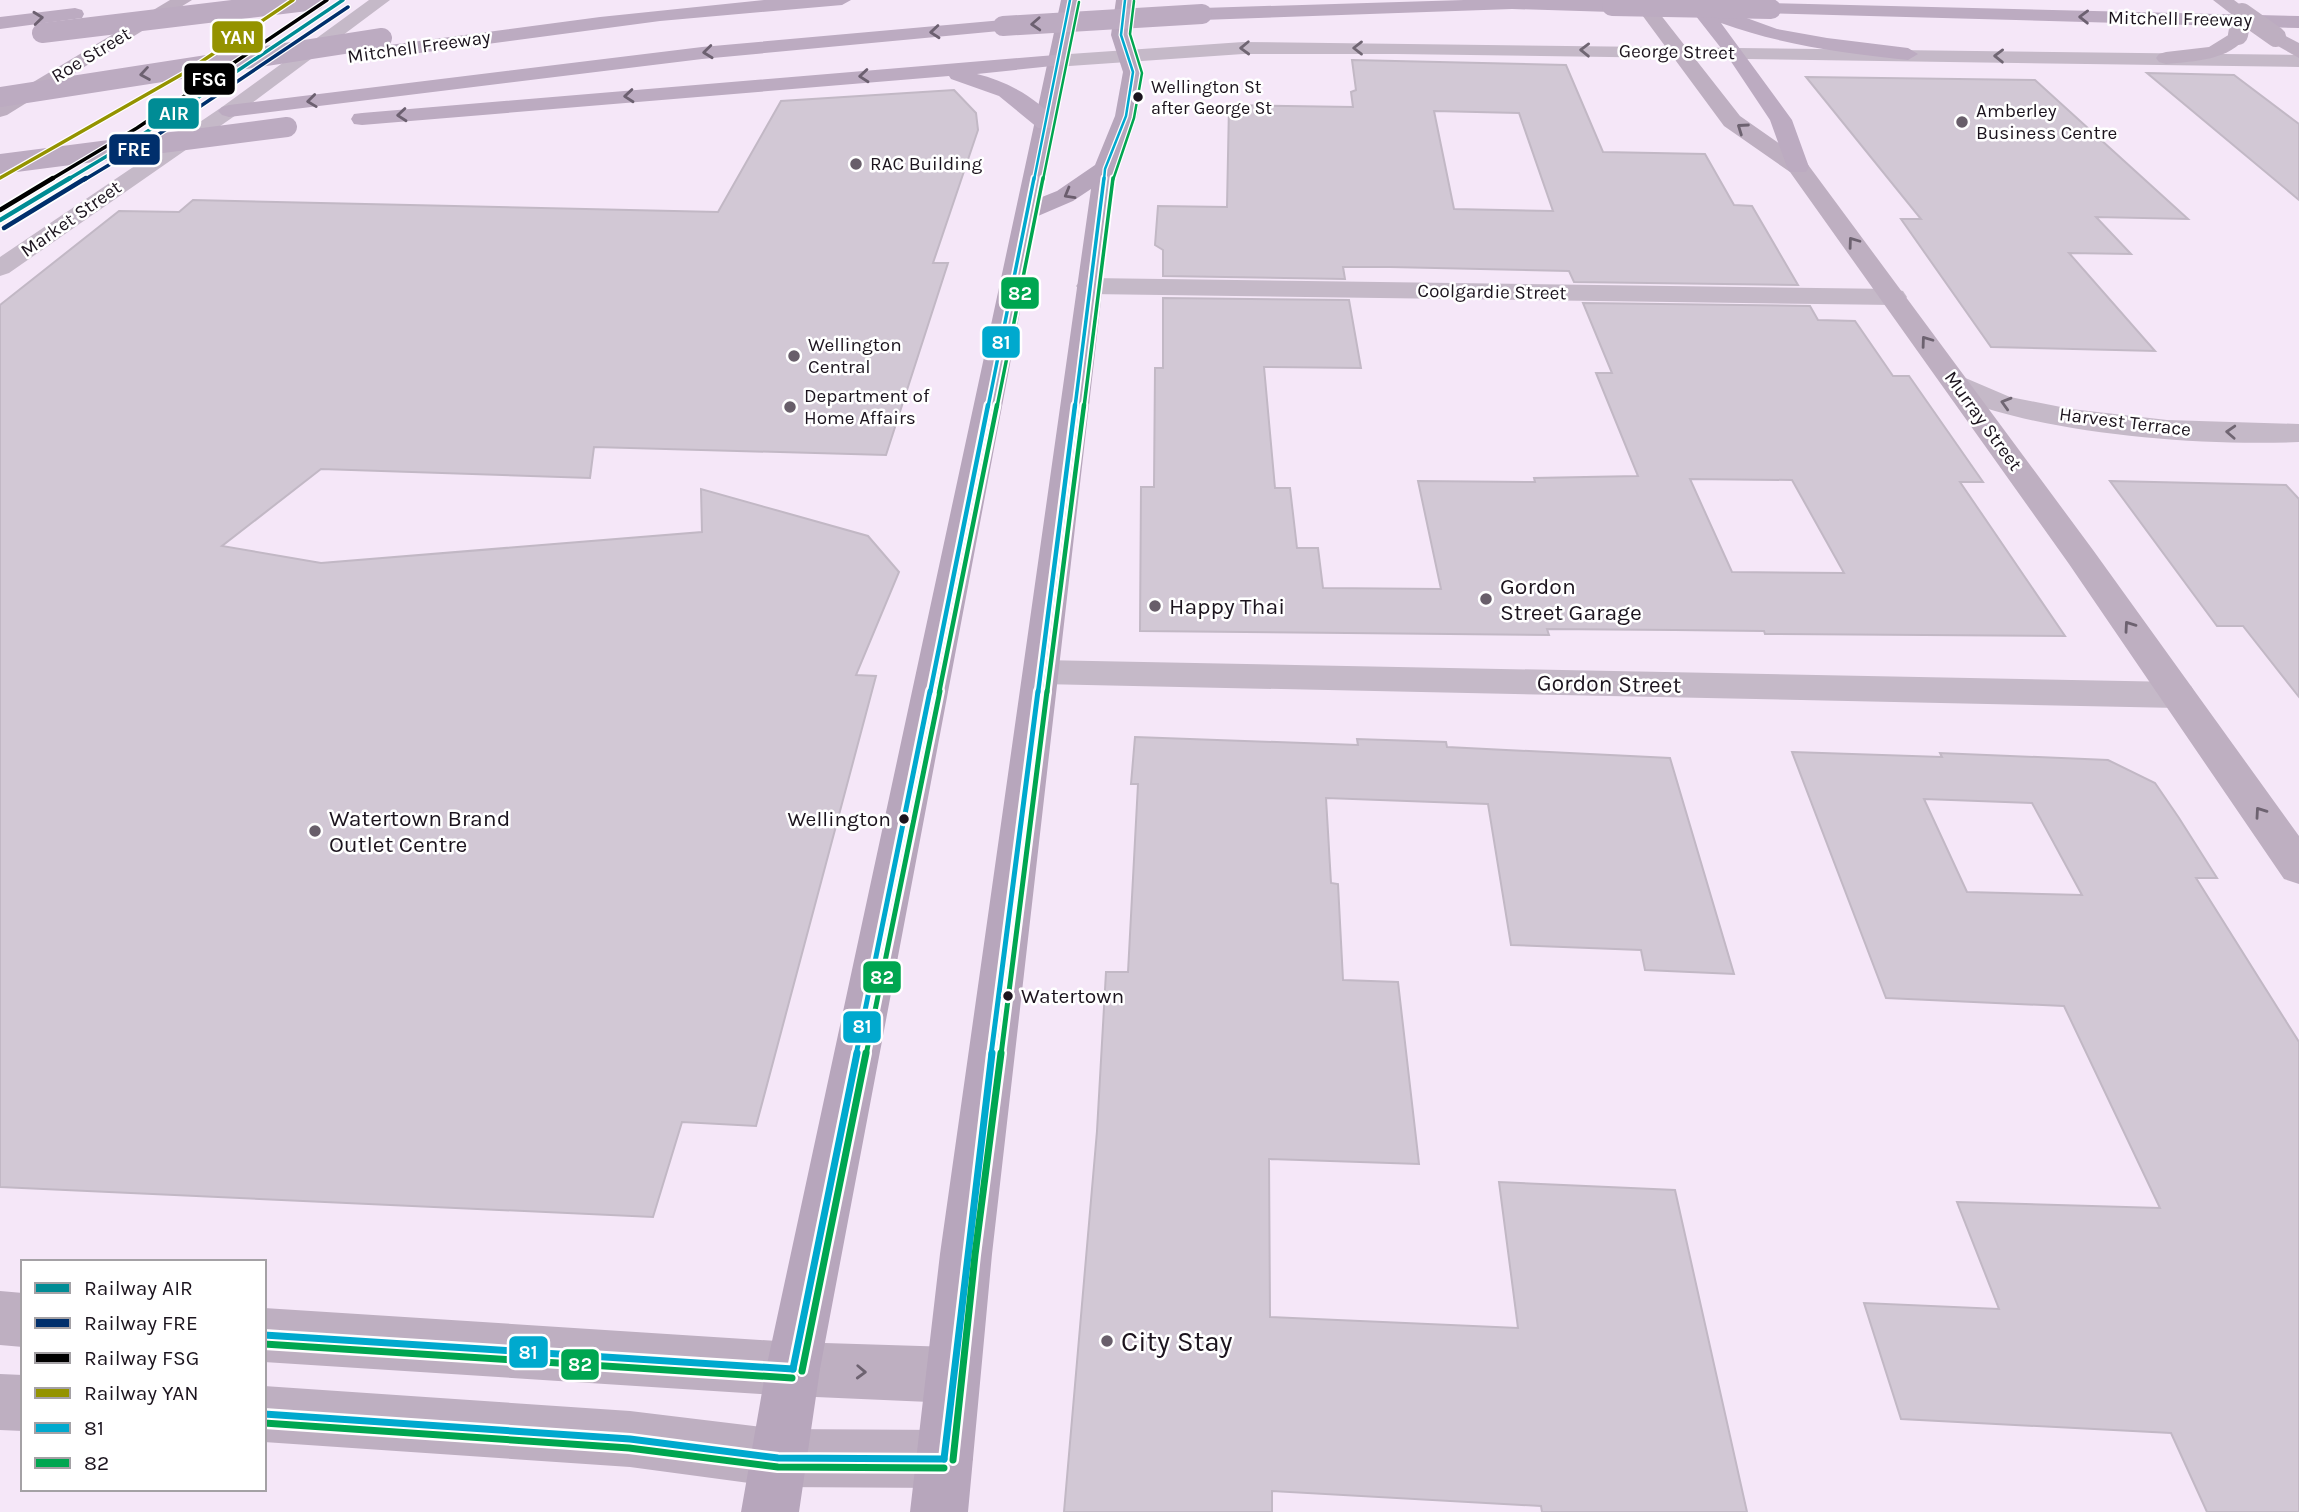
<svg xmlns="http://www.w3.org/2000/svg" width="2299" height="1512" font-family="Karla,sans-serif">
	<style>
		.building { fill: #d2c8d5; stroke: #c2b8c5; stroke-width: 2; fill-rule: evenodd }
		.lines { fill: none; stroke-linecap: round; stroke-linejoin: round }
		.minor { fill: #c5b9c8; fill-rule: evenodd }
		.tertiary { fill: #c5b9c8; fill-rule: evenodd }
		.secondary { fill: #beafc1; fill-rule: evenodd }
		.primary { fill: #b7a6bc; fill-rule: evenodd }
		.motorway { fill: #bcabc1; fill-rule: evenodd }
		.secondary-bridge { stroke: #beafc1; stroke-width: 20 }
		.motorway-bridge { stroke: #bcabc1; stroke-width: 20 }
		.bus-1-far4-casing { stroke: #fff; stroke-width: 5 }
		.bus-1-far3-casing { stroke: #fff; stroke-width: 7 }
		.bus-1-far2-casing { stroke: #fff; stroke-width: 9 }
		.bus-1-far1-casing { stroke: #fff; stroke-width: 10 }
		.bus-1-casing { stroke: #fff; stroke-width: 12 }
		.bus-2-far4-casing { stroke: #fff; stroke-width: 5 }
		.bus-2-far3-casing { stroke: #fff; stroke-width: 7 }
		.bus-2-far2-casing { stroke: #fff; stroke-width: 9 }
		.bus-2-far1-casing { stroke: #fff; stroke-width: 10 }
		.bus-2-casing { stroke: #fff; stroke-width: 12 }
		.bus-1-far4 { stroke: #00a9ce; stroke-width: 2.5 }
		.bus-1-far3 { stroke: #00a9ce; stroke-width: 3.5 }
		.bus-1-far2 { stroke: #00a9ce; stroke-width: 4.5 }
		.bus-1-far1 { stroke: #00a9ce; stroke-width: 5 }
		.bus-1 { stroke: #00a9ce; stroke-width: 7 }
		.bus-2-far4 { stroke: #00a651; stroke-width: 2.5 }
		.bus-2-far3 { stroke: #00a651; stroke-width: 3.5 }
		.bus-2-far2 { stroke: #00a651; stroke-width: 4.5 }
		.bus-2-far1 { stroke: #00a651; stroke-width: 5 }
		.bus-2 { stroke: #00a651; stroke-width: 7 }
		.rail-1-far1-casing { stroke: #fff; stroke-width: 6 }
		.rail-1-casing { stroke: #fff; stroke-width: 8 }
		.rail-2-far1-casing { stroke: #fff; stroke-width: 6 }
		.rail-2-casing { stroke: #fff; stroke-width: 8 }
		.rail-3-far1-casing { stroke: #fff; stroke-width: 6 }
		.rail-3-casing { stroke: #fff; stroke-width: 8 }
		.rail-4-casing { stroke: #fff; stroke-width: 6 }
		.rail-1-far1 { stroke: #008c95; stroke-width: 3.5 }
		.rail-1 { stroke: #008c95; stroke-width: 4.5 }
		.rail-2-far1 { stroke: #002f6c; stroke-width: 3.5 }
		.rail-2 { stroke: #002f6c; stroke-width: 4.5 }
		.rail-3-far1 { stroke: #000; stroke-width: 3.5 }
		.rail-3 { stroke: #000; stroke-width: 4.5 }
		.rail-4 { stroke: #949300; stroke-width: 3.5 }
		.oneway { stroke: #6c6070 }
		.oneway2 { stroke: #706673 }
		.oneway3 { stroke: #6d6270 }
		.oneway4 { stroke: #6a5d6d }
		.bus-dot { fill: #1c141e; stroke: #fff; stroke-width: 2.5 }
		.poi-dot { fill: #685e6a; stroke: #fff; stroke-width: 2.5 }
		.labels { text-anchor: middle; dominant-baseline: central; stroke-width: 5; stroke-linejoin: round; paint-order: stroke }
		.far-bus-label { font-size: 18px; fill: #1c141e; stroke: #fff; text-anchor: start }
		.far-street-label { font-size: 19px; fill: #1c141e; stroke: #fff }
		.far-poi-label { font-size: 19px; fill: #1c141e; stroke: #fff; text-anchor: start }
		.bus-label { font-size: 21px; fill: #1c141e; stroke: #fff; text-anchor: end }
		.poi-label { font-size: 23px; fill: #1c141e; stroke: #fff; text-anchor: start }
		.street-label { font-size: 23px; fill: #1c141e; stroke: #fff }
		.near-poi-label { font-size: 28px; fill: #1c141e; stroke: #fff; text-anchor: start }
		.line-badge { stroke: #fff; stroke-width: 2.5 }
		.badge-label { font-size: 19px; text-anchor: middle; font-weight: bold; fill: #fff }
	</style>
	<rect width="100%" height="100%" fill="#f5e7f8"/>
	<g class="building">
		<path d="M1352,60L1566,65L1603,152L1705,154L1734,205L1752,206L1798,285L1574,282L1569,271L1390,267H1343L1345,279L1163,276V250L1155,245L1158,206L1227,207L1229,105L1353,107L1351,92L1356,90ZM1434,111L1519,113L1553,211L1454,209Z"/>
		<polygon points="2147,73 2234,75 2299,124 2299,200"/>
		<polygon points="1806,77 2035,80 2188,219 2096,217 2131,254 2069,253 2155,351 1991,347 1901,219 1921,219"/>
		<polygon points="954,90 976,113 978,130 933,263 948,263 886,455 594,447 590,478 321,469 222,546 321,563 702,532 701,489 868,536 899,572 856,675 876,676 756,1126 682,1122 653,1217 0,1187 0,305 119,211 179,212 193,200 718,212 781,101"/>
		<path d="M1163,298L1349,300L1361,368L1264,367L1275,488H1290L1297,548H1318L1323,588L1441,589L1418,481L1535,482L1534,478L1638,476L1596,373H1612L1583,303L1810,306L1818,320L1855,321L1893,376H1909L1983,482H1960L2065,636L1765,634L1764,631L1675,630L1547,629L1549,635L1140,631L1141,487H1154L1155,368H1163ZM1690,479L1792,480L1844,573L1732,572Z"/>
		<polygon points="2110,481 2286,485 2299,499 2299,697 2243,626 2217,626"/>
		<polygon points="1135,737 1358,745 1357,739 1446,742 1447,747 1670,758 1734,974 1645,970 1641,950 1511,945 1488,804 1326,798 1331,883 1338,884 1343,980 1398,982 1419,1164 1269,1159 1270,1317 1518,1328 1499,1182 1675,1190 1747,1512 1542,1512 1541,1506 1272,1491 1272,1512 1064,1512 1097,1131 1106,972 1128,972 1138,784 1131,784"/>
		<path d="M1792,752L1942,757L1940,753L2108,760L2155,783L2179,818L2217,878H2196L2299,1042V1512H2207L2171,1433L1901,1419L1864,1303L1999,1309L1957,1202L2160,1208L2064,1006L1886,998ZM1924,799L2032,803L2082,895L1967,892Z"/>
	</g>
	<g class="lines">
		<g class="minor">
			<polygon points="1243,42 2299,55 2299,67 1396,54 1243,54 1055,67 1048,65 1045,61 1048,57 1055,55"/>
			<polygon points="1089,278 1894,289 1903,291 1907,297 1903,303 1894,305 1089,294 1080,291 1076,286 1080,281"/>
			<polygon points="1041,660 2178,682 2191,686 2196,695 2191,704 2178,708 1041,684 1028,681 1023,672 1028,663"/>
		</g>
		<g class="tertiary">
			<polygon points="369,0 390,0 236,115 9,273 0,276 0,257 222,107"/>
			<path d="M1956,374L2010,397L2071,409L2167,420L2299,424V442C2208,446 2082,436 1995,411C1978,406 1962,396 1946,389L1942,383L1946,377Z"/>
		</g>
		<g class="secondary">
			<polygon points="170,0 192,0 7,115 0,117 0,102"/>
			<polygon points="1631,0 1649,0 1740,116 1806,162 2093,550 2299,836 2299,884 2284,879 2069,564 1790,172 1724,126"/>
			<polygon points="2213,0 2234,0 2251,13 2249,17 2235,17"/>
			<path d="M2238,29L2248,35C2229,61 2195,61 2166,64L2159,62L2156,58L2159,54L2166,52L2209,47Z"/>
			<polygon points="2276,31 2299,43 2299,58 2269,41 2266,37 2269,33"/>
			<polygon points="0,1291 23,1293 23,1347 0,1345"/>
			<polygon points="264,1308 793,1342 952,1347 971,1356 980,1375 971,1394 952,1403 793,1396 264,1362"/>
			<polygon points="0,1374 23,1375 23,1431 0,1430"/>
			<polygon points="264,1386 630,1411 778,1429 944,1430 964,1439 973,1459 964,1479 944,1488 778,1487 630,1467 264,1442"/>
		</g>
		<polygon class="primary" points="1061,0 1079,0 1042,197 1057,191 1095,165 1115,116 1123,72 1111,35 1116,0 1134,0 1131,35 1143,72 1137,116 1116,169 992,1254 968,1512 910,1512 940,1254 1091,189 1073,201 1038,216 820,1369 799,1512 741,1512 766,1369"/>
		<g class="motorway">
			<polygon points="764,0 851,0 842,5 660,21 359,61 349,55 359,49 600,17"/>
			<polygon points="1464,0 1612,0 1621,6 1612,12 1512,9 1202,20 1193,14 1202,8"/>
			<path d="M1697,0L1777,29L1827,38L1908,48L1918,54L1908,60C1844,53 1781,45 1721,23L1792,120L1809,167L1806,172H1790L1787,167L1770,120L1728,57L1688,6Z"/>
			<polygon points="1771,3 2299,16 2299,28 1764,13 1762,9"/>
			<polygon points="75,8 82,10 84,14 82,18 0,29 0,17"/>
			<polygon points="1003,20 1012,26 1010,30 702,59 229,117 222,115 218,111 222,107 229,105 702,47"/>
			<path d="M1055,55L1062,57L1065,61L1062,65L977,74C1006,81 1039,98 1057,123L1054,128H1038L999,96L951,79L949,76L362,125L354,124L351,119L354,114L362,113Z"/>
		</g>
		<polyline class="secondary-bridge" points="2238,35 2242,13 2276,37"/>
		<g class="motorway-bridge">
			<polyline points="1612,6 1771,9"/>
			<polyline points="1003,26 1202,14"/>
			<polyline points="42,33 315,0"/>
			<polyline points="0,97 382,38"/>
			<polyline points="0,164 287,127"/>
		</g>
		<defs>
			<g id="bus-1-far4">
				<polyline points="1034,180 1070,0"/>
				<polyline points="1104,180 1105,169 1126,116 1133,72 1121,35 1125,0"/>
			</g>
			<g id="bus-1-far3">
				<polyline points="988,407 1034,178"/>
				<polyline points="1075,407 1104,178"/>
			</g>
			<g id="bus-1-far2">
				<polyline points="930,693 988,405"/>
				<polyline points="1038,693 1075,405"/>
			</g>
			<g id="bus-1-far1">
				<polyline points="856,1055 930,691"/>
				<polyline points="991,1055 1038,691"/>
			</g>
			<g id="bus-1">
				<polyline points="264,1335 793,1369"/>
				<polyline points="793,1369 857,1053"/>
				<polyline points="264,1414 630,1439 778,1458 944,1459"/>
				<polyline points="944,1459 992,1053"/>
			</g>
			<g id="bus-2-far4">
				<polyline points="1043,180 1079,2"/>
				<polyline points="1113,180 1134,118 1142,73 1130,34 1134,1"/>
			</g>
			<g id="bus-2-far3">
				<polyline points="997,407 1043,178"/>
				<polyline points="1084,407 1113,178"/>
			</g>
			<g id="bus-2-far2">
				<polyline points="939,693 997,405"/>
				<polyline points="1047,693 1084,405"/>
			</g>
			<g id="bus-2-far1">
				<polyline points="866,1055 940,691"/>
				<polyline points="1001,1055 1047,691"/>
			</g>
			<g id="bus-2">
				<polyline points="264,1344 792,1378"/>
				<polyline points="802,1371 866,1053"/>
				<polyline points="264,1423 629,1448 778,1467 944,1468"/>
				<polyline points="953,1460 975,1255 1001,1053"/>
			</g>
		</defs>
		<use href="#bus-1-far4" class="bus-1-far4-casing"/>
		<use href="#bus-1-far3" class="bus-1-far3-casing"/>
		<use href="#bus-1-far2" class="bus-1-far2-casing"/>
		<use href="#bus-1-far1" class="bus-1-far1-casing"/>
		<use href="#bus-1" class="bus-1-casing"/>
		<use href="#bus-2-far4" class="bus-2-far4-casing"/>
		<use href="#bus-2-far3" class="bus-2-far3-casing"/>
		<use href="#bus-2-far2" class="bus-2-far2-casing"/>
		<use href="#bus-2-far1" class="bus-2-far1-casing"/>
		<use href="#bus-2" class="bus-2-casing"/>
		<use href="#bus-1-far4" class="bus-1-far4"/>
		<use href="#bus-1-far3" class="bus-1-far3"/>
		<use href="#bus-1-far2" class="bus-1-far2"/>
		<use href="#bus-1-far1" class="bus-1-far1"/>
		<use href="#bus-1" class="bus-1"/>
		<use href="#bus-2-far4" class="bus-2-far4"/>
		<use href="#bus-2-far3" class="bus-2-far3"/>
		<use href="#bus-2-far2" class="bus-2-far2"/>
		<use href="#bus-2-far1" class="bus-2-far1"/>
		<use href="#bus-2" class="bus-2"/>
		<defs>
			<polyline id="rail-1-far1" points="67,180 142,135 343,0"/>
			<polyline id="rail-1" points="0,220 70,178"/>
			<polyline id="rail-2-far1" points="84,180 147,142 348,7"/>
			<polyline id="rail-2" points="4,228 86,178"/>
			<polyline id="rail-3-far1" points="50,180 137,128 327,0"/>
			<polyline id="rail-3" points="0,210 53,178"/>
			<polyline id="rail-4" points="0,178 186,72 293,0"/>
		</defs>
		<use href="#rail-1-far1" class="rail-1-far1-casing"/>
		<use href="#rail-1" class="rail-1-casing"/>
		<use href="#rail-2-far1" class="rail-2-far1-casing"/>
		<use href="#rail-2" class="rail-2-casing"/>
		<use href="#rail-3-far1" class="rail-3-far1-casing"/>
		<use href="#rail-3" class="rail-3-casing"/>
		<use href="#rail-4" class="rail-4-casing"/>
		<use href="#rail-1-far1" class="rail-1-far1"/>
		<use href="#rail-1" class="rail-1"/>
		<use href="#rail-2-far1" class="rail-2-far1"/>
		<use href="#rail-2" class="rail-2"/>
		<use href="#rail-3-far1" class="rail-3-far1"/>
		<use href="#rail-3" class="rail-3"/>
		<use href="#rail-4" class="rail-4"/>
	</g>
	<defs><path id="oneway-chevron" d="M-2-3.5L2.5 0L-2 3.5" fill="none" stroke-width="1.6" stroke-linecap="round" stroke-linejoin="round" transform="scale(1.75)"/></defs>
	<g class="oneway">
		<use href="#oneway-chevron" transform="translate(2084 17) rotate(-179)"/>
		<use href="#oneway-chevron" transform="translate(38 18) rotate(-6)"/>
		<use href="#oneway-chevron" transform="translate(1036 24) rotate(177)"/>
		<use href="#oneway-chevron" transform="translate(935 32) rotate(175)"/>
		<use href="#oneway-chevron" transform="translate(708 52) rotate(174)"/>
		<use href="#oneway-chevron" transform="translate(145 74) rotate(171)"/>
		<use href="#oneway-chevron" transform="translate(864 76) rotate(175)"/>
		<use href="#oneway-chevron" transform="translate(629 96) rotate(175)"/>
		<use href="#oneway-chevron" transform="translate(312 101) rotate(173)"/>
		<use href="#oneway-chevron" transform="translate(402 115) rotate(175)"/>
	</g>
	<g class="oneway2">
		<use href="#oneway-chevron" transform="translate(1245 48) rotate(178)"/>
		<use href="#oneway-chevron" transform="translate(1358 48) rotate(180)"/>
		<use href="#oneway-chevron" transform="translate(1585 50) rotate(-179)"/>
		<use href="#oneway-chevron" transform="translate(1999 56) rotate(-179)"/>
		<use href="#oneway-chevron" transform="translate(2006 403) rotate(-164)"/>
		<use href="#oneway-chevron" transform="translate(2231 432) rotate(-177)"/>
	</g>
	<g class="oneway3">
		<use href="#oneway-chevron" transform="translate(1742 128) rotate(-145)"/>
		<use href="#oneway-chevron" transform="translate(1853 242) rotate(-126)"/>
		<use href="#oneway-chevron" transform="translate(1926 341) rotate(-126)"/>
		<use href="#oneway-chevron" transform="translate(2129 626) rotate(-125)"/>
		<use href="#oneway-chevron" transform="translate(2260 812) rotate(-125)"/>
		<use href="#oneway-chevron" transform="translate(861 1372) rotate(2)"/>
	</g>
	<use class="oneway4" href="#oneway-chevron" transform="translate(1069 194) rotate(150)"/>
	<g class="bus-dot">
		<circle cx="1138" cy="97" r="6"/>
		<circle cx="904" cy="819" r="6"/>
		<circle cx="1008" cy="996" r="6"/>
	</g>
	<g class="poi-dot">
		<circle cx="1962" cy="122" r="7"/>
		<circle cx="856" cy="164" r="7"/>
		<circle cx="794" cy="356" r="7"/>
		<circle cx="790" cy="407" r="7"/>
		<circle cx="1486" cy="599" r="7"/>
		<circle cx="1155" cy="606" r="7"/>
		<circle cx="315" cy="831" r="7"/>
		<circle cx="1107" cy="1341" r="7"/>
	</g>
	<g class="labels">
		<g class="far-bus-label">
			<text x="1151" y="87">Wellington St<tspan x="1151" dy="21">after George St</tspan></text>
		</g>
		<g class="far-street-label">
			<text transform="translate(2180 19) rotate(1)">Mitchell Freeway</text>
			<text transform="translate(419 47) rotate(-8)">Mitchell Freeway</text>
			<text transform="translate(1677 52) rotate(1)">George Street</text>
			<text transform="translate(91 55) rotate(-31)">Roe Street</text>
			<text transform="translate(71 219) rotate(-35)">Market Street</text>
			<text transform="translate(1492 292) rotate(1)">Coolgardie Street</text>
			<text transform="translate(1983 421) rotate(54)">Murray Street</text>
			<text transform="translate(2125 422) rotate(7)">Harvest Terrace</text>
		</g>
		<g class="far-poi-label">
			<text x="1976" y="111">Amberley<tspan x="1976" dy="22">Business Centre</tspan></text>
			<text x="870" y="164">RAC Building</text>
			<text x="808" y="345">Wellington<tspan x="808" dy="22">Central</tspan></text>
			<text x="804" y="396">Department of<tspan x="804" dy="22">Home Affairs</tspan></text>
		</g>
		<g class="bus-label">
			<text x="891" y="819">Wellington</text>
			<text x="1021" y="996" text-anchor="start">Watertown</text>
		</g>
		<g class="poi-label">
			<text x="1500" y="586">Gordon<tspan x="1500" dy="26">Street Garage</tspan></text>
			<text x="1169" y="606">Happy Thai</text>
			<text x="329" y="818">Watertown Brand<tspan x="329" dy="26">Outlet Centre</tspan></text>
		</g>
		<g class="street-label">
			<text transform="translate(1609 684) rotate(1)">Gordon Street</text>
		</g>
		<g class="near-poi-label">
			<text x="1121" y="1341">City Stay</text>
		</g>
	</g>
	<g class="line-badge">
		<rect x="211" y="20" width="53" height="34" rx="7" fill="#949300"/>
		<rect x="183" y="62" width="53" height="34" rx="7" fill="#000"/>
		<rect x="147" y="97" width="53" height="33" rx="7" fill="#008c95"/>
		<rect x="108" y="133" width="53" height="33" rx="7" fill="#002f6c"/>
		<rect x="1000" y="276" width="40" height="34" rx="7" fill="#00a651"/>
		<rect x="981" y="325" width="40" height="34" rx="7" fill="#00a9ce"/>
		<rect x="862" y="960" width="40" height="34" rx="7" fill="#00a651"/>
		<rect x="842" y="1010" width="40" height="34" rx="7" fill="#00a9ce"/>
		<rect x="508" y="1335" width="41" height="34" rx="7" fill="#00a9ce"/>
		<rect x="560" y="1348" width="40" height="33" rx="7" fill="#00a651"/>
	</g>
	<g class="badge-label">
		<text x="238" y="44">YAN</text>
		<text x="209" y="86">FSG</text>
		<text x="174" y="120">AIR</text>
		<text x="134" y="156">FRE</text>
		<text x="1020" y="300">82</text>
		<text x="1001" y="349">81</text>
		<text x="882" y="984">82</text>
		<text x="862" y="1033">81</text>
		<text x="528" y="1359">81</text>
		<text x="580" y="1371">82</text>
	</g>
	<rect x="21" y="1260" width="245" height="231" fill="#ffffff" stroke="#a4a1a5" stroke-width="2"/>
	<rect x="35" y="1283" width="35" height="10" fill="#008c95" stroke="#a4a1a5" stroke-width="2"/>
	<text x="84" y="1295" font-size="21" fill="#1c141e">Railway AIR</text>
	<rect x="35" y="1318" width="35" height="10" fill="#002f6c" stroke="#a4a1a5" stroke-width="2"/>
	<text x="84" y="1330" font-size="21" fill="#1c141e">Railway FRE</text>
	<rect x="35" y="1353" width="35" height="10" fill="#000000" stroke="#a4a1a5" stroke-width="2"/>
	<text x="84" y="1365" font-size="21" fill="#1c141e">Railway FSG</text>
	<rect x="35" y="1388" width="35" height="10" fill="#949300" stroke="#a4a1a5" stroke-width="2"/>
	<text x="84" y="1400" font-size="21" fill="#1c141e">Railway YAN</text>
	<rect x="35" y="1423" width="35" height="10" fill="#00a9ce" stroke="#a4a1a5" stroke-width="2"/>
	<text x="84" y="1435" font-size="21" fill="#1c141e">81</text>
	<rect x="35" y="1458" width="35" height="10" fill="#00a651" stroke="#a4a1a5" stroke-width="2"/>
	<text x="84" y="1470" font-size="21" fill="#1c141e">82</text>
</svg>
